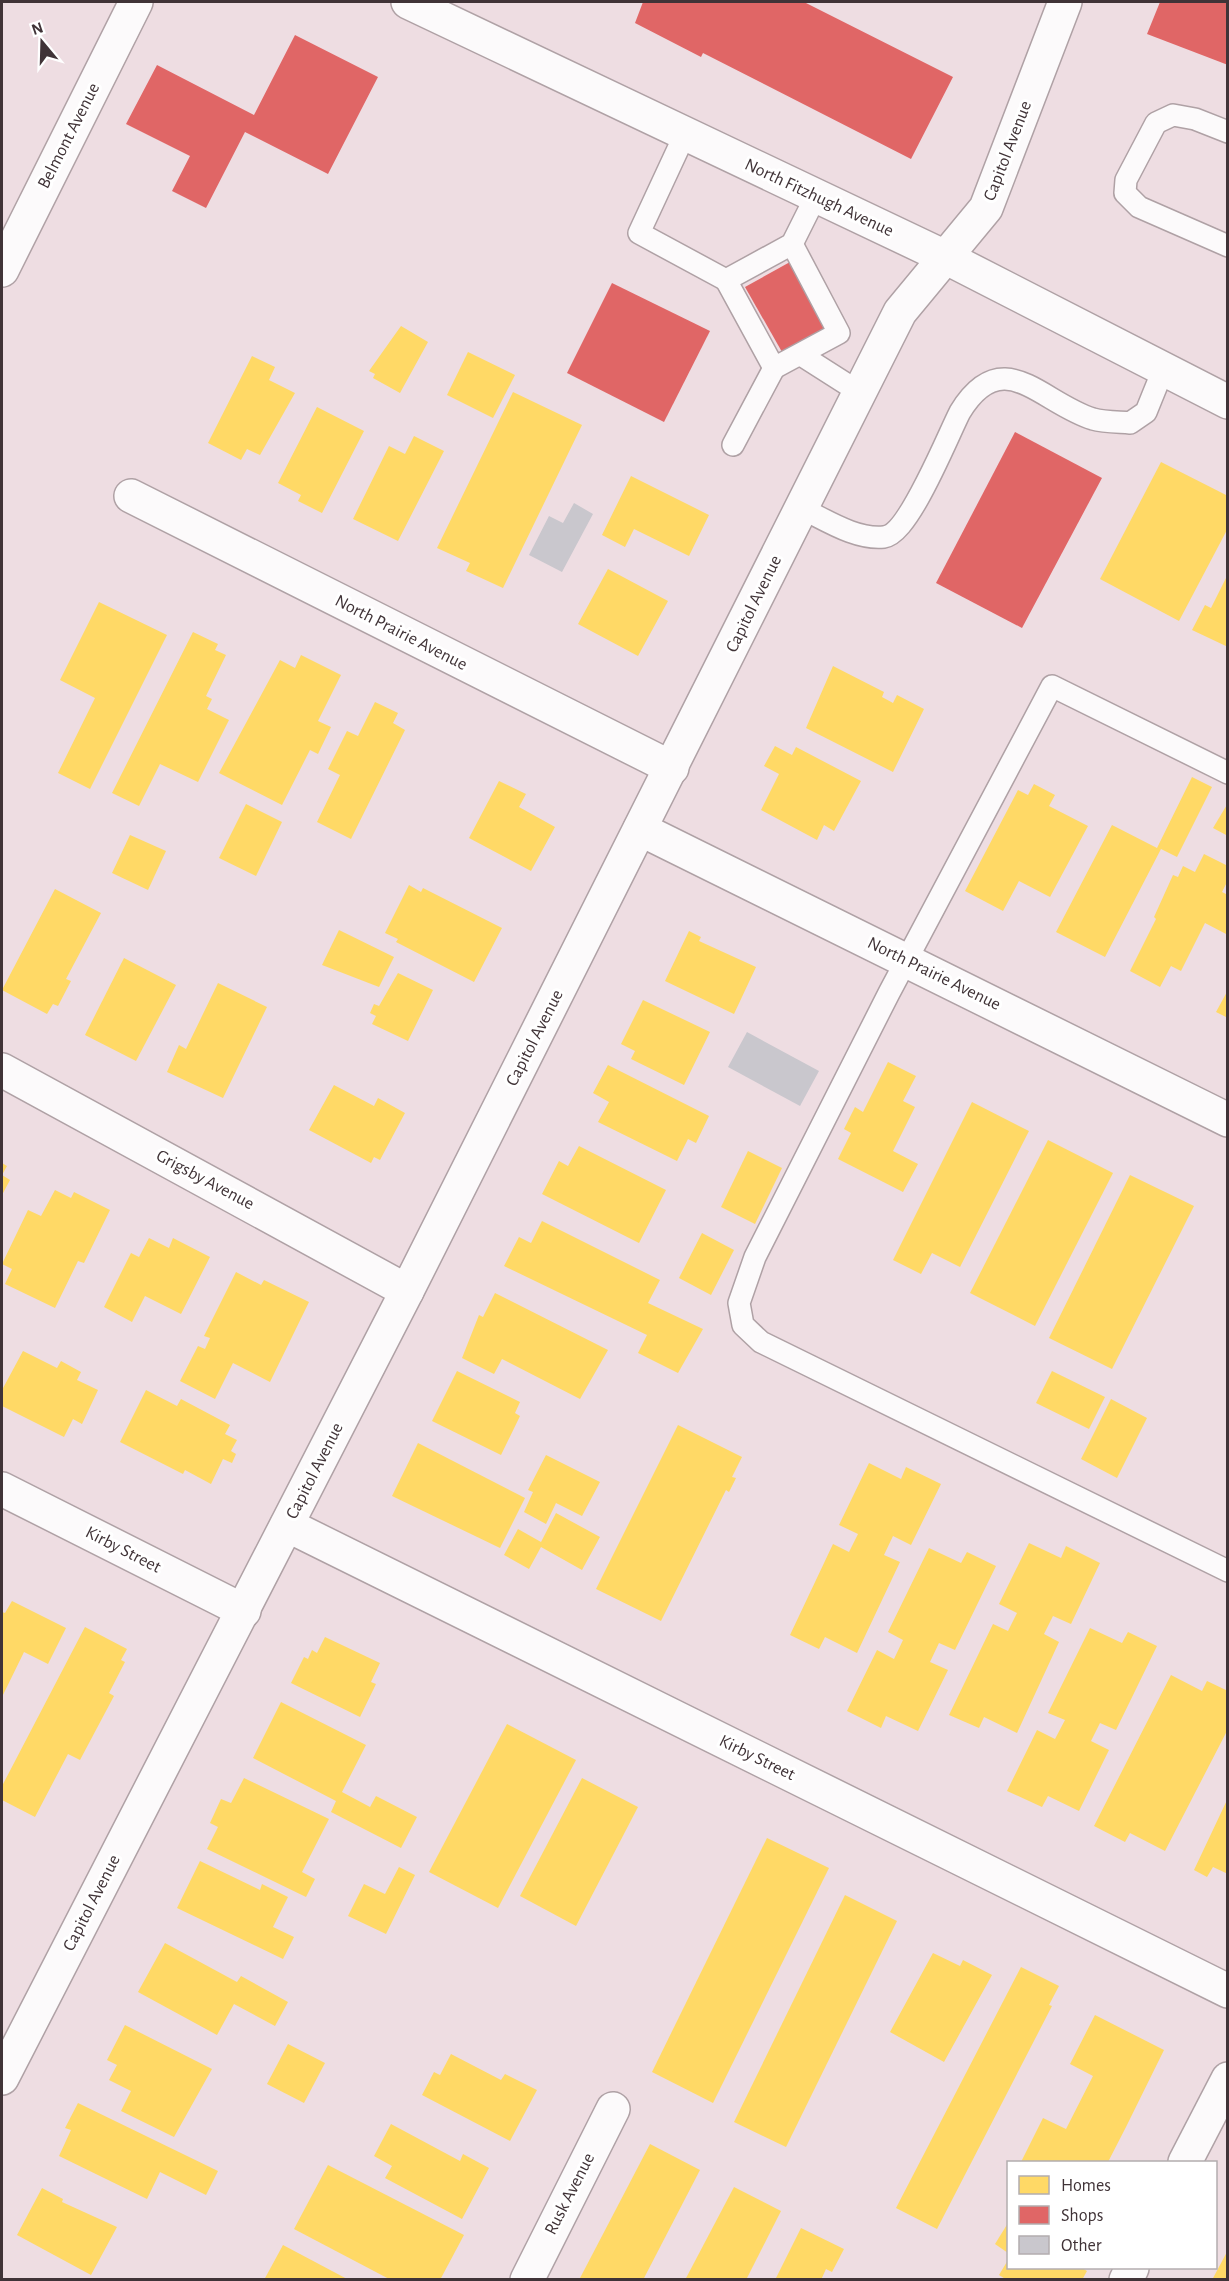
<svg xmlns="http://www.w3.org/2000/svg" width="1229" height="2281" font-family="'Alegreya Sans',sans-serif">
	<style>
		.homes { fill: #ffd966 }
		.shops { fill: #e06666 }
		.building { fill: #c9c7cd }
		.lines { fill: none; stroke-linecap: round; stroke-linejoin: round }
		.service-casing { stroke: #afa1a5; stroke-width: 24 }
		.minor-casing { stroke: #afa1a5; stroke-width: 36 }
		.tertiary-casing { stroke: #afa1a5; stroke-width: 36 }
		.service { stroke: #fcfafb; stroke-width: 21 }
		.minor { stroke: #fcfafb; stroke-width: 33 }
		.tertiary { stroke: #fcfafb; stroke-width: 33 }
		.labels { text-anchor: middle; dominant-baseline: central; stroke-width: 6; stroke-linejoin: round; paint-order: stroke }
		.street-label { font-size: 18px; fill: #403337; stroke: #fff }
	</style>
	<rect width="100%" height="100%" fill="#eedde2"/>
	<g class="homes">
		<polygon points="401,326 428,342 400,393 373,378 375,374 369,371"/>
		<polygon points="468,352 515,375 493,418 447,395"/>
		<polygon points="252,356 275,367 269,380 295,393 260,455 247,449 241,460 208,443"/>
		<polygon points="513,392 582,425 503,588 466,571 470,563 437,548"/>
		<polygon points="317,407 364,431 322,513 298,501 301,495 278,483"/>
		<polygon points="414,436 444,451 398,541 353,519 389,446 405,454"/>
		<polygon points="1161,462 1228,496 1228,528 1179,621 1100,579"/>
		<polygon points="631,476 709,515 689,556 634,529 625,547 602,535"/>
		<polygon points="608,569 668,601 638,656 578,624"/>
		<polygon points="1228,574 1228,647 1192,630 1205,605 1211,608"/>
		<polygon points="99,602 167,635 90,789 58,773 95,698 60,680"/>
		<polygon points="193,632 218,644 215,650 226,655 206,696 212,699 207,709 229,720 198,782 160,764 139,806 112,793"/>
		<polygon points="301,655 341,675 318,721 331,727 318,754 310,750 282,805 219,773 280,660 295,668"/>
		<polygon points="833,666 884,692 882,697 893,703 897,695 924,709 893,772 806,728"/>
		<polygon points="375,702 398,713 393,723 405,730 351,839 317,822 340,775 328,769 347,731 358,736"/>
		<polygon points="775,746 792,755 796,747 861,781 834,831 824,825 817,840 761,810 779,774 764,766"/>
		<polygon points="1192,777 1212,787 1177,857 1161,849 1105,957 1056,932 1112,825 1157,848"/>
		<polygon points="499,781 526,794 519,807 555,827 531,871 469,838"/>
		<polygon points="1034,784 1055,795 1049,806 1088,826 1050,897 1019,881 1003,911 965,891 1018,790 1028,795"/>
		<polygon points="1228,803 1228,836 1213,828"/>
		<polygon points="246,804 282,822 256,876 219,858"/>
		<polygon points="130,835 166,851 148,890 112,873"/>
		<polygon points="1204,854 1228,866 1228,880 1222,892 1228,895 1228,935 1205,923 1181,971 1171,966 1160,987 1130,971 1156,919 1154,917 1173,875 1178,877 1183,866 1195,872"/>
		<polygon points="409,885 421,892 423,888 502,928 474,982 396,942 398,939 385,933"/>
		<polygon points="55,889 101,913 66,979 71,981 58,1006 53,1004 47,1014 2,990"/>
		<polygon points="339,930 394,957 379,987 322,965"/>
		<polygon points="689,931 701,937 699,941 756,967 734,1014 665,981"/>
		<polygon points="124,958 176,985 136,1061 85,1035"/>
		<polygon points="398,973 433,990 408,1041 372,1024 376,1016 370,1013 374,1004 379,1006"/>
		<polygon points="218,983 267,1007 223,1098 167,1072 179,1045 186,1049"/>
		<polygon points="1228,990 1228,1018 1216,1012"/>
		<polygon points="643,1000 710,1032 684,1085 631,1059 635,1051 621,1044"/>
		<polygon points="888,1062 916,1076 903,1101 915,1107 893,1151 918,1164 903,1192 838,1159 851,1133 844,1129 855,1107 863,1112"/>
		<polygon points="608,1065 709,1116 696,1143 688,1139 677,1161 598,1122 609,1102 593,1093"/>
		<polygon points="334,1085 374,1106 378,1098 405,1113 380,1160 374,1157 371,1163 309,1130"/>
		<polygon points="972,1102 1029,1131 960,1267 932,1253 921,1274 893,1260"/>
		<polygon points="1048,1140 1113,1173 1035,1326 970,1293"/>
		<polygon points="579,1146 666,1190 639,1243 542,1194 559,1161 568,1166"/>
		<polygon points="748,1151 782,1168 755,1224 721,1207"/>
		<polygon points="2,1163 7,1166 2,1175 10,1180 2,1195"/>
		<polygon points="1130,1175 1194,1206 1112,1369 1049,1338"/>
		<polygon points="55,1190 71,1198 74,1192 110,1210 84,1263 78,1261 55,1308 5,1284 12,1269 2,1264 28,1210 41,1216"/>
		<polygon points="542,1221 660,1280 648,1303 703,1329 678,1373 638,1353 647,1335 504,1266 519,1237 531,1243"/>
		<polygon points="702,1233 734,1250 711,1295 679,1278"/>
		<polygon points="149,1238 169,1248 173,1238 210,1257 181,1314 145,1296 132,1322 104,1307 131,1253 139,1257"/>
		<polygon points="236,1272 261,1285 264,1280 309,1302 270,1382 233,1363 215,1399 180,1381 198,1346 205,1349 210,1338 204,1336"/>
		<polygon points="495,1293 608,1350 580,1399 502,1359 494,1374 462,1358 479,1315 483,1317"/>
		<polygon points="23,1351 57,1368 61,1361 81,1372 77,1380 98,1390 82,1424 73,1419 64,1437 2,1406 2,1390"/>
		<polygon points="457,1371 520,1402 515,1413 520,1416 501,1455 432,1421"/>
		<polygon points="1052,1371 1105,1397 1089,1429 1036,1403"/>
		<polygon points="146,1390 177,1406 181,1399 230,1425 225,1434 237,1440 231,1451 236,1454 232,1463 223,1459 211,1484 185,1470 183,1474 120,1442"/>
		<polygon points="1111,1399 1147,1418 1117,1478 1081,1459"/>
		<polygon points="678,1425 742,1457 732,1477 736,1478 729,1492 726,1490 661,1621 596,1589"/>
		<polygon points="418,1443 525,1498 500,1548 392,1496"/>
		<polygon points="546,1455 600,1482 582,1516 556,1503 546,1524 524,1512 533,1492 528,1490"/>
		<polygon points="869,1463 901,1479 906,1467 941,1484 911,1545 893,1536 884,1555 900,1562 857,1653 825,1637 819,1649 790,1635 833,1544 849,1552 858,1534 839,1525"/>
		<polygon points="556,1513 600,1537 582,1570 541,1547 529,1569 504,1555 518,1529 541,1542"/>
		<polygon points="1029,1543 1061,1558 1066,1546 1100,1563 1071,1624 1053,1616 1044,1634 1059,1642 1017,1733 984,1717 979,1728 949,1715 993,1624 1008,1631 1017,1613 999,1604"/>
		<polygon points="929,1548 961,1563 967,1552 996,1566 955,1650 939,1643 930,1662 948,1670 918,1731 886,1716 881,1728 847,1711 877,1650 894,1659 903,1640 888,1632"/>
		<polygon points="12,1601 66,1628 48,1664 24,1652 2,1697 2,1612 5,1613"/>
		<polygon points="85,1627 127,1649 121,1660 125,1662 109,1693 114,1696 80,1760 68,1754 35,1817 2,1800 2,1786"/>
		<polygon points="1090,1628 1122,1643 1128,1632 1157,1646 1116,1730 1100,1723 1091,1741 1109,1750 1079,1811 1048,1796 1042,1807 1007,1791 1037,1730 1055,1739 1065,1720 1048,1713"/>
		<polygon points="325,1637 380,1663 371,1682 376,1684 360,1717 291,1683 304,1657 308,1659 312,1650 317,1653"/>
		<polygon points="1171,1675 1202,1691 1207,1681 1228,1691 1228,1729 1165,1851 1130,1833 1125,1842 1094,1826"/>
		<polygon points="281,1702 366,1745 342,1792 370,1807 376,1796 417,1817 401,1848 331,1812 336,1801 253,1758"/>
		<polygon points="507,1724 576,1760 498,1908 429,1872"/>
		<polygon points="244,1778 329,1819 302,1872 315,1879 306,1897 207,1849 218,1827 210,1823 221,1799 231,1803"/>
		<polygon points="582,1778 638,1807 576,1926 520,1896"/>
		<polygon points="1228,1798 1228,1874 1213,1867 1207,1877 1194,1870"/>
		<polygon points="767,1838 829,1868 713,2103 652,2072"/>
		<polygon points="200,1861 260,1890 262,1884 288,1897 273,1927 294,1937 283,1959 177,1908"/>
		<polygon points="399,1867 415,1875 386,1934 348,1916 364,1884 385,1894"/>
		<polygon points="845,1895 897,1921 786,2147 734,2122"/>
		<polygon points="165,1943 237,1982 241,1976 288,2002 275,2026 234,2004 217,2035 138,1992"/>
		<polygon points="933,1953 960,1966 963,1960 992,1975 944,2062 890,2032"/>
		<polygon points="1021,1967 1059,1986 1049,2005 1052,2006 937,2229 896,2208"/>
		<polygon points="1095,2015 1164,2050 1126,2127 1108,2162 1021,2162 1043,2118 1066,2129 1093,2076 1070,2064"/>
		<polygon points="125,2025 212,2069 174,2137 121,2111 131,2091 109,2080 117,2065 107,2060"/>
		<polygon points="288,2044 325,2063 304,2103 267,2084"/>
		<polygon points="451,2054 501,2080 505,2074 537,2090 510,2141 422,2095 434,2072 440,2075"/>
		<polygon points="78,2103 218,2171 206,2195 160,2172 147,2199 59,2156 71,2130 65,2128"/>
		<polygon points="391,2124 460,2161 463,2154 489,2168 462,2219 385,2178 392,2166 374,2156"/>
		<polygon points="650,2144 700,2170 643,2280 579,2280"/>
		<polygon points="328,2165 464,2235 440,2280 391,2280 294,2229"/>
		<polygon points="734,2187 781,2211 746,2280 685,2280"/>
		<polygon points="42,2188 63,2199 62,2202 117,2227 91,2275 17,2235"/>
		<polygon points="1008,2223 1008,2253 995,2244"/>
		<polygon points="801,2228 844,2249 832,2272 826,2269 821,2280 775,2280"/>
		<polygon points="283,2245 349,2280 264,2280"/>
		<polygon points="1228,2250 1228,2280 1212,2280"/>
		<polygon points="1008,2260 1008,2268 1082,2268 1087,2271 1082,2280 1007,2280 999,2275"/>
	</g>
	<g class="shops">
		<polygon points="643,2 804,2 953,77 911,159 703,53 701,57 635,23"/>
		<polygon points="1160,2 1228,2 1228,65 1147,34"/>
		<polygon points="295,35 378,77 328,174 245,132 206,208 172,191 190,156 126,124 157,65 254,115"/>
		<polygon points="790,262 827,327 782,352 745,287"/>
		<polygon points="612,283 710,331 664,422 567,373"/>
		<polygon points="1015,432 1102,478 1022,628 936,583"/>
	</g>
	<g class="building">
		<polygon points="574,503 593,514 562,572 529,555 549,516 563,523"/>
		<polygon points="747,1032 819,1071 800,1106 728,1067"/>
	</g>
	<g class="lines">
		<defs>
			<g id="service">
				<polyline points="1228,132 1195,119 1173,115 1156,123 1126,180 1125,193 1139,207 1228,246"/>
				<polyline points="685,134 639,233 726,280 792,244 816,196"/>
				<polyline points="726,280 774,368 839,333 792,244"/>
				<polyline points="801,355 859,392"/>
				<polyline points="733,445 774,368"/>
				<path d="M801,508C826,520 856,540 884,537C909,534 948,435 960,412C1003,342 1041,403 1093,419C1104,422 1118,422 1130,423L1146,412L1163,370"/>
				<polyline points="1228,773 1052,686 889,993 755,1257 739,1303 743,1325 761,1342 1228,1571"/>
			</g>
			<g id="minor">
				<polyline points="2,270 136,2"/>
				<polyline points="131,496 672,768"/>
				<polyline points="640,829 1228,1120"/>
				<polyline points="2,1070 407,1291"/>
				<polyline points="2,1489 244,1611"/>
				<polyline points="287,1525 1228,1991"/>
				<polyline points="2,2078 407,1291 900,312 986,208 1065,2"/>
				<polyline points="1185,2162 1228,2079"/>
				<polyline points="527,2280 613,2109"/>
				<polyline points="1126,2280 1132,2268"/>
			</g>
			<polyline id="tertiary" points="408,2 947,258 1228,402"/>
		</defs>
		<use href="#service" class="service-casing"/>
		<use href="#minor" class="minor-casing"/>
		<use href="#tertiary" class="tertiary-casing"/>
		<use href="#service" class="service"/>
		<use href="#minor" class="minor"/>
		<use href="#tertiary" class="tertiary"/>
	</g>
	<g class="labels">
		<g class="street-label">
			<text transform="translate(69 136) rotate(-63)">Belmont Avenue</text>
			<text transform="translate(1008 151) rotate(-69)">Capitol Avenue</text>
			<text transform="translate(819 198) rotate(25)">North Fitzhugh Avenue</text>
			<text transform="translate(754 604) rotate(-64)">Capitol Avenue</text>
			<text transform="translate(401 633) rotate(27)">North Prairie Avenue</text>
			<text transform="translate(934 974) rotate(26)">North Prairie Avenue</text>
			<text transform="translate(535 1038) rotate(-63)">Capitol Avenue</text>
			<text transform="translate(205 1180) rotate(28)">Grigsby Avenue</text>
			<text transform="translate(315 1471) rotate(-63)">Capitol Avenue</text>
			<text transform="translate(123 1550) rotate(27)">Kirby Street</text>
			<text transform="translate(757 1758) rotate(26)">Kirby Street</text>
			<text transform="translate(92 1903) rotate(-63)">Capitol Avenue</text>
			<text transform="translate(570 2194) rotate(-63)">Rusk Avenue</text>
		</g>
	</g>
	<rect width="1229" height="2281" fill="none" stroke="#403337" stroke-width="6"/>
	<rect x="1007" y="2161" width="210" height="108" fill="#ffffff" stroke="#b3adaf" stroke-width="1.5"/>
	<rect x="1019" y="2176" width="30" height="18" fill="#ffd966" stroke="#b3adaf" stroke-width="1.5"/>
	<text x="1061" y="2191" font-size="18" fill="#403337">Homes</text>
	<rect x="1019" y="2206" width="30" height="18" fill="#e06666" stroke="#b3adaf" stroke-width="1.5"/>
	<text x="1061" y="2221" font-size="18" fill="#403337">Shops</text>
	<rect x="1019" y="2236" width="30" height="18" fill="#c9c7cd" stroke="#b3adaf" stroke-width="1.5"/>
	<text x="1061" y="2251" font-size="18" fill="#403337">Other</text>
	<g transform="translate(42 42) rotate(341)" stroke="#ffffff" stroke-width="4.5" paint-order="stroke">
	<path d="M0-4.5L10 22L0 15L-10 22Z" fill="#403337"/>
	<text y="-9" font-size="16" font-weight="bold" text-anchor="middle" fill="#403337">N</text>
	</g>
</svg>
